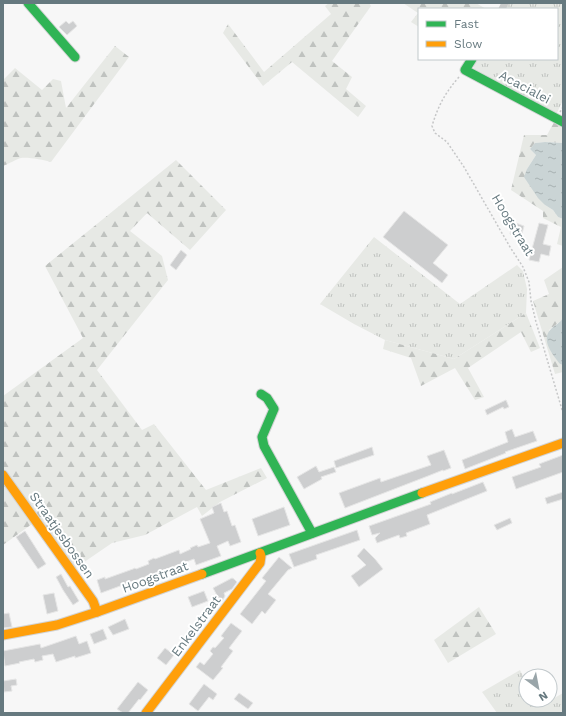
<svg xmlns="http://www.w3.org/2000/svg" width="566" height="716" font-family="'Work Sans',sans-serif">
	<style>
		.grass { fill: url(#grass-tufts) }
		.forest { fill: url(#forest-firs) }
		.water { fill: url(#water-ripples) }
		.building { fill: #cdcecf; stroke: #e6e6e6 }
		.lines { fill: none; stroke-linecap: round; stroke-linejoin: round }
		.fast-casing { stroke: #d2d3d4; stroke-width: 11 }
		.slow-casing { stroke: #d2d3d4; stroke-width: 11 }
		.path { stroke: #c6c7c8; stroke-width: 1.5; stroke-dasharray: 2 2; stroke-linecap: butt }
		.street { stroke: #c8caca; stroke-width: 7 }
		.fast { stroke: #30b455; stroke-width: 9 }
		.slow { stroke: #ff9f0a; stroke-width: 9 }
		.labels { text-anchor: middle; dominant-baseline: central; stroke-width: 4; stroke-linejoin: round; paint-order: stroke }
		.street-label { font-size: 13px; fill: #66797f; stroke: #fff }
	</style>
	<defs>
		<pattern id="grass-tufts" width="24" height="20" patternUnits="userSpaceOnUse"><rect width="24" height="20" fill="#e7e9e5"/><path d="M3 7l-1-3M5 7V3M7 7l1-3M15 17l-1-3M17 17v-4M19 17l1-3" fill="none" stroke="#bfc2bf"/></pattern>
		<pattern id="forest-firs" width="22" height="20" patternUnits="userSpaceOnUse"><rect width="22" height="20" fill="#e7e9e5"/><path d="M5 1l3.5 6h-7zM16 11l3.5 6h-7z" fill="#bfc2bf"/></pattern>
		<pattern id="water-ripples" width="26" height="14" patternUnits="userSpaceOnUse"><rect width="26" height="14" fill="#cad4d5"/><path d="M2 4q2-2 4 0t4 0M15 11q2-2 4 0t4 0" fill="none" stroke="#a8b1b2"/></pattern>
	</defs>
	<rect width="100%" height="100%" fill="#f7f7f7"/>
	<g class="grass">
		<polygon points="508,3 563,3 563,100 556,115 475,72 472,61 473,59 557,59 557,9 504,9"/>
		<polygon points="374,237 460,304 517,265 523,271 527,289 526,313 454,359 385,340 354,324 320,304"/>
		<polygon points="520,670 526,682 526,700 535,700 539,707 563,693 563,713 497,713 482,692"/>
	</g>
	<g class="forest">
		<polygon points="329,3 369,3 371,6 332,61 352,77 346,89 366,106 358,117 292,62 263,86 223,33 228,24 264,72 331,14 325,6"/>
		<polygon points="403,3 476,3 486,9 419,9 419,27 411,22 418,13"/>
		<path d="M115,46L129,57L51,162C43,160 29,157 21,158C16,159 9,164 3,166V80L15,68L42,90L53,79L61,81L66,108Z"/>
		<polygon points="554,122 563,125 563,143 545,142 535,143 530,149 536,155 527,169 545,205 553,210 558,217 563,219 563,246 557,244 561,227 543,218 543,211 511,190 524,135 547,135"/>
		<polygon points="176,160 226,210 190,250 147,213 130,231 162,256 168,280 97,370 142,430 154,424 206,490 261,468 267,478 220,502 202,516 197,507 145,535 112,543 74,569 3,468 3,396 83,338 45,266"/>
		<polygon points="563,267 563,318 562,320 549,330 560,364 563,365 563,372 555,374 533,301 549,294 544,280"/>
		<polygon points="526,313 540,348 531,352 521,332 468,368 484,397 475,400 455,368 421,386 411,358 383,349 385,340 454,359"/>
		<polygon points="3,484 32,524 3,545"/>
		<polygon points="479,607 496,634 448,663 434,640"/>
	</g>
	<g class="water">
		<polygon points="545,142 563,143 563,219 558,217 553,210 545,205 538,198 524,177 527,169 536,155 530,149 535,143"/>
		<path d="M563,318V365L560,364C553,355 540,340 551,329C555,325 560,323 563,318Z"/>
	</g>
	<g class="building">
		<polygon points="66,21 69,24 73,21 77,26 67,35 59,27"/>
		<polygon points="404,211 448,245 433,263 448,275 442,283 383,237"/>
		<polygon points="513,222 524,226 521,237 510,234"/>
		<polygon points="539,223 548,225 543,244 551,246 549,256 541,254 539,262 529,260"/>
		<polygon points="181,250 187,255 176,270 170,265"/>
		<polygon points="506,400 509,407 504,409 503,407 487,415 485,410"/>
		<polygon points="512,429 515,437 533,431 537,441 505,452 506,453 465,469 462,460 508,442 505,432"/>
		<polygon points="372,447 374,455 336,468 334,461"/>
		<polygon points="444,450 451,468 443,471 443,470 428,476 345,508 339,493 380,478 381,482 431,465 427,456"/>
		<polygon points="563,455 563,472 516,489 512,477 541,467 539,464"/>
		<polygon points="316,466 319,472 334,467 336,472 321,477 322,479 304,489 297,477"/>
		<polygon points="483,482 487,491 427,515 430,524 406,533 407,536 400,538 399,535 377,543 375,538 380,533 372,535 369,526 431,504 430,502 452,493 452,494"/>
		<polygon points="563,492 563,499 547,504 545,498"/>
		<polygon points="221,503 224,512 227,511 232,526 235,525 241,542 230,546 228,541 217,546 221,556 196,565 194,559 101,593 97,580 105,577 105,579 133,569 135,568 136,569 149,564 148,561 154,558 155,559 179,550 180,554 191,549 190,548 197,545 198,547 210,543 200,519 214,513 212,507"/>
		<polygon points="284,507 290,525 258,536 252,519"/>
		<polygon points="510,518 512,523 497,530 494,525"/>
		<polygon points="357,530 360,540 316,555 317,559 294,567 289,554"/>
		<polygon points="25,531 46,564 38,569 16,537"/>
		<polygon points="364,548 375,559 383,569 359,587 351,576 366,565 357,556"/>
		<polygon points="279,557 292,568 288,570 268,594 276,600 265,614 262,611 252,624 240,614 266,581 262,578"/>
		<polygon points="61,574 68,587 70,586 79,601 73,605 63,590 56,577"/>
		<polygon points="232,578 234,579 237,582 232,589 224,593 225,596 221,603 213,588"/>
		<polygon points="204,591 208,601 192,607 188,597"/>
		<polygon points="54,593 58,611 47,614 43,595"/>
		<polygon points="9,613 12,627 3,628 3,614"/>
		<polygon points="125,619 129,629 113,635 108,627"/>
		<polygon points="231,623 242,631 229,648 233,651 221,667 223,668 213,680 196,667 200,662 204,665 213,654 210,651 213,647 215,648 224,638 221,636"/>
		<polygon points="103,629 107,639 94,644 90,634"/>
		<polygon points="76,636 79,644 87,641 91,653 75,658 75,656 56,662 53,654 42,656 43,660 35,662 34,659 19,662 20,663 5,666 3,651 40,644 41,648"/>
		<polygon points="165,648 174,655 166,665 157,658"/>
		<polygon points="16,679 17,685 11,686 12,691 4,692 3,681"/>
		<polygon points="138,682 148,690 140,700 139,699 128,713 123,713 117,709"/>
		<polygon points="204,684 217,694 213,700 209,697 198,711 189,704"/>
		<polygon points="239,693 253,703 248,709 234,699"/>
	</g>
	<g class="lines">
		<defs>
			<g id="fast">
				<polyline points="28,3 75,57"/>
				<polyline points="472,59 465,70 563,122"/>
				<polyline points="261,394 267,398 274,409 262,437 264,446 312,533"/>
				<polyline points="202,574 422,493"/>
			</g>
			<g id="slow">
				<polyline points="3,475 93,601 97,612"/>
				<polyline points="422,493 563,443"/>
				<polyline points="3,635 57,625 97,612 202,574"/>
				<polyline points="146,713 260,563 261,556 260,553"/>
			</g>
		</defs>
		<use href="#fast" class="fast-casing"/>
		<use href="#slow" class="slow-casing"/>
		<g class="path">
			<path d="M459,77C445,93 438,106 432,126L435,133L447,142L464,167L510,247L523,267L529,282L531,301L536,322L563,413"/>
			<polyline points="560,112 563,107"/>
		</g>
		<polyline class="street" points="502,9 505,3"/>
		<use href="#fast" class="fast"/>
		<use href="#slow" class="slow"/>
	</g>
	<g class="labels">
		<g class="street-label">
			<text transform="translate(525 87) rotate(28)">Acacialei</text>
			<text transform="translate(513 225) rotate(59)">Hoogstraat</text>
			<text transform="translate(62 535) rotate(55)">Straatjesbossen</text>
			<text transform="translate(155 577) rotate(-20)">Hoogstraat</text>
			<text transform="translate(196 626) rotate(-53)">Enkelstraat</text>
		</g>
	</g>
	<rect width="566" height="716" fill="none" stroke="#66797f" stroke-width="8"/>
	<rect x="418" y="8" width="140" height="52" fill="#ffffff" stroke="#c2c9cc"/>
	<rect x="426" y="21" width="20" height="6" fill="#30b455" stroke="#c2c9cc"/>
	<text x="454" y="28" font-size="12" fill="#66797f">Fast</text>
	<rect x="426" y="41" width="20" height="6" fill="#ff9f0a" stroke="#c2c9cc"/>
	<text x="454" y="48" font-size="12" fill="#66797f">Slow</text>
	<g transform="translate(538 688) rotate(148)"><circle r="19" fill="#ffffff" stroke="#c2c9cc"/>
	<path d="M0-3L7 15L0 10L-7 15Z" fill="#99a5a9"/>
	<text y="-6" font-size="11" font-weight="bold" text-anchor="middle" fill="#66797f">N</text>
	</g>
</svg>
